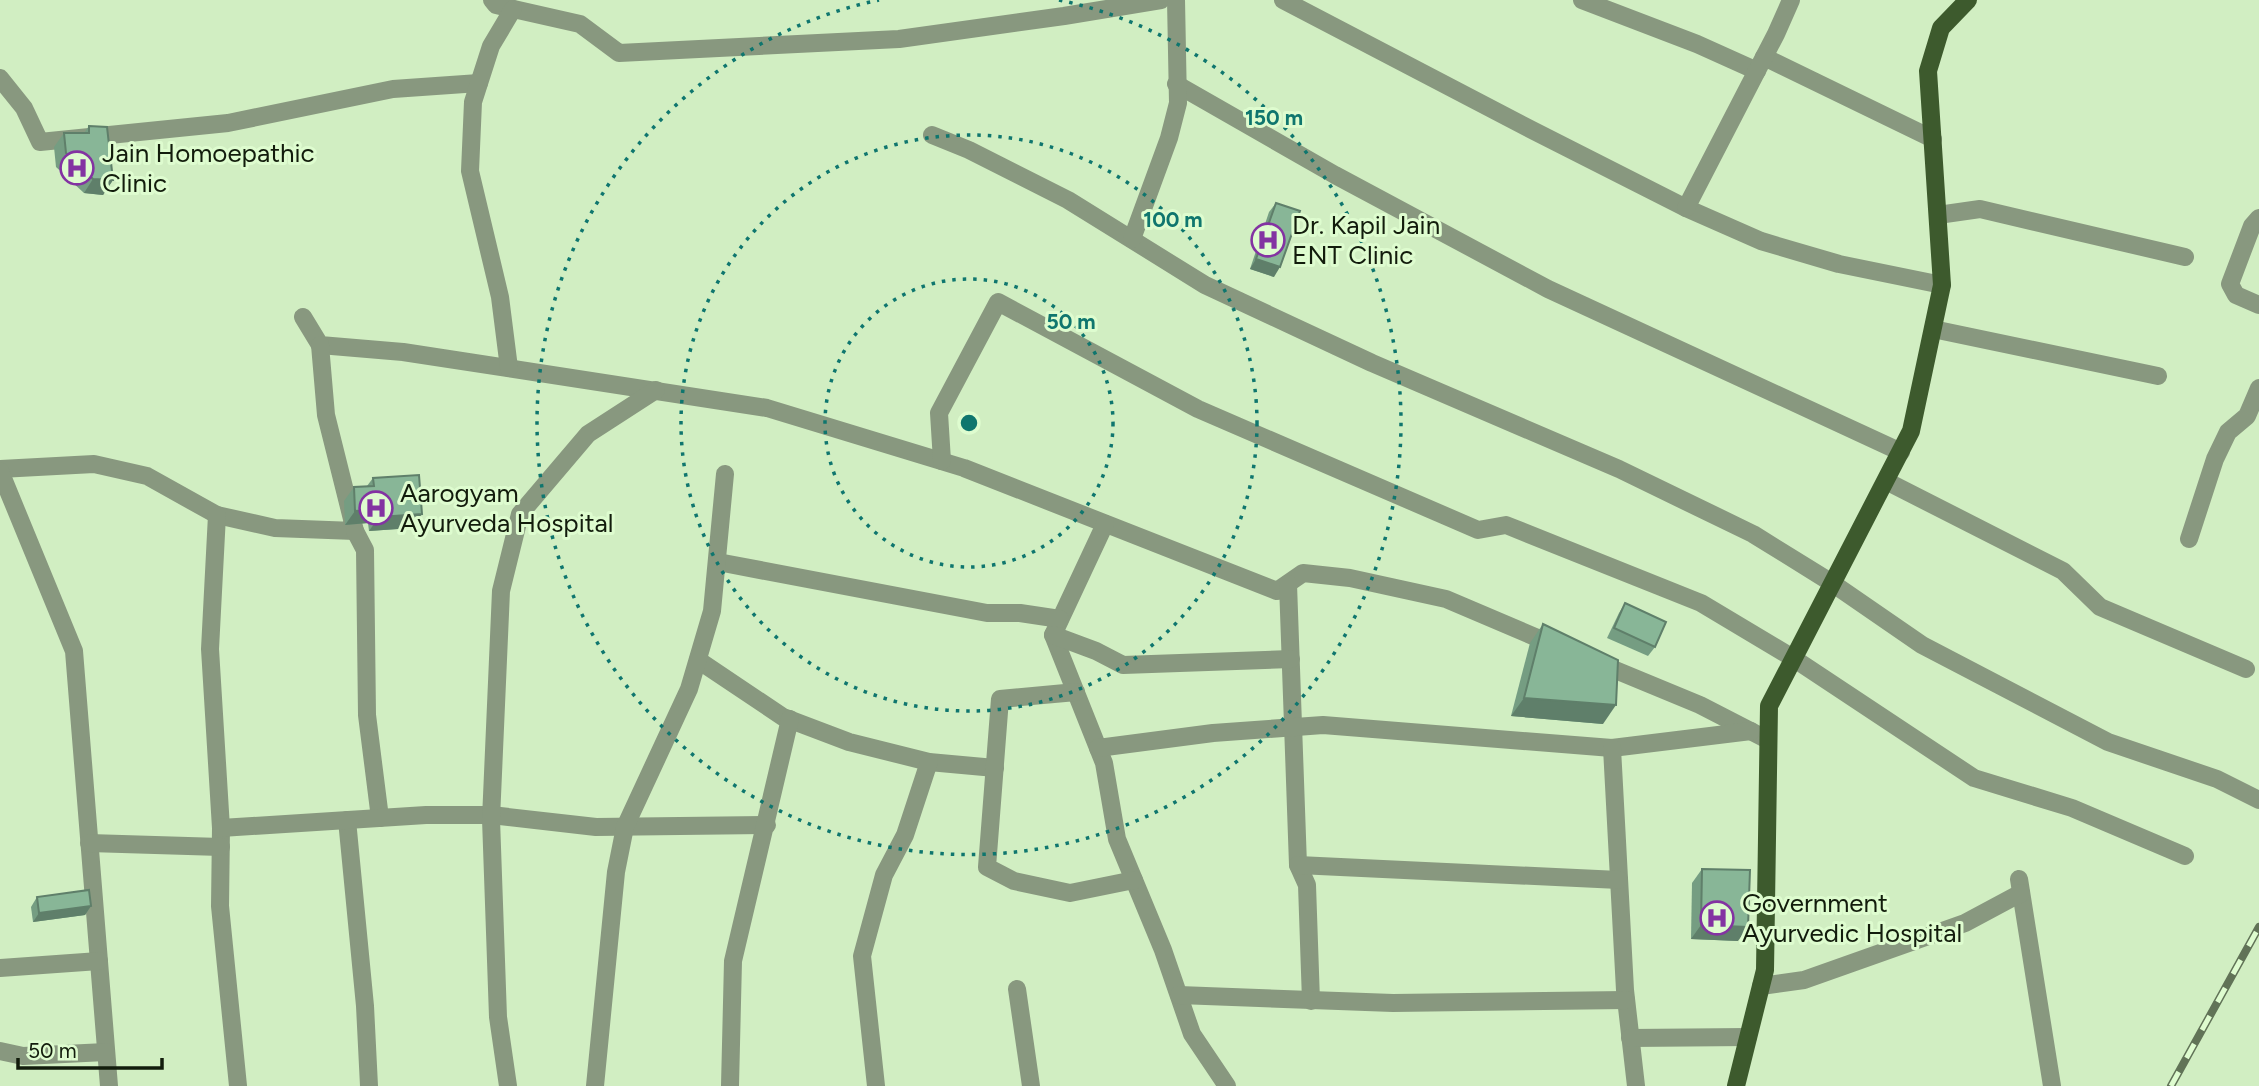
<svg xmlns="http://www.w3.org/2000/svg" width="2259" height="1086" font-family="Figtree,sans-serif">
	<style>
		.lines { fill: none; stroke-linecap: round; stroke-linejoin: round }
		.minor { stroke: #88987f; stroke-width: 18 }
		.major { stroke: #3d5a2d; stroke-width: 18 }
		.rail-casing { stroke: #617357; stroke-width: 8 }
		.rail { stroke: #defccf; stroke-width: 5; stroke-dasharray: 16; stroke-linecap: butt }
		.wall { fill: #759d82 }
		.shaded-wall { fill: #5f7f6a }
		.building { fill: #88b697; stroke: #5f7f6a; stroke-width: 2 }
		.ring { fill: none; stroke: #0f766e; stroke-width: 3.5; stroke-dasharray: 3.5 7 }
		.labels { text-anchor: middle; dominant-baseline: central; stroke-width: 6; stroke-linejoin: round; paint-order: stroke }
		.poi-label { font-size: 26px; fill: #121c0c; stroke: #defccf; text-anchor: start }
		.centre { fill: #0f766e; stroke: #defccf; stroke-width: 3.5 }
		.ring-label { font-size: 21px; text-anchor: middle; font-weight: bold; fill: #0f766e; stroke: #defccf; stroke-width: 6; stroke-linejoin: round; paint-order: stroke }
	</style>
	<rect width="100%" height="100%" fill="#d1eec2"/>
	<g class="lines">
		<g class="minor">
			<polyline points="492,0 496,5 580,24 619,53 899,39 1064,16 1161,0"/>
			<polyline points="1283,0 1532,130 1686,208 1761,241 1839,264 1942,285"/>
			<polyline points="1582,0 1697,44 1757,71"/>
			<polyline points="1764,57 1933,139"/>
			<polyline points="0,78 24,108 40,142 228,123 393,89 479,83"/>
			<polyline points="1176,84 1335,175 1548,289 1901,452"/>
			<polyline points="932,135 969,150 1068,200 1205,285 1372,363 1619,469 1753,534 1832,583 1922,645 2108,742 2217,779 2259,800"/>
			<polyline points="1686,208 1776,34 1791,0"/>
			<polyline points="1938,215 1980,209 2185,257"/>
			<polyline points="2259,218 2252,226 2230,284 2236,295 2259,305"/>
			<polyline points="1132,239 1169,138 1178,103 1176,0"/>
			<polyline points="303,317 320,345 403,352 767,408 964,468 1277,591 1303,573 1350,578 1446,599 1554,645"/>
			<polyline points="1933,329 2158,376"/>
			<polyline points="509,368 500,297 470,171 473,102 491,46 513,9"/>
			<polyline points="942,461 939,413 998,302 1198,409 1478,530 1506,525 1701,603 1793,658 1974,778 2072,808 2185,856"/>
			<polyline points="0,469 94,464 147,476 217,515 275,528 355,531 326,415 320,345"/>
			<polyline points="0,471 74,651 109,1086"/>
			<polyline points="1886,481 2063,571 2100,607 2246,669"/>
			<polyline points="217,515 210,649 221,828 220,906 238,1086"/>
			<polyline points="1105,524 1053,635 1104,763 1117,839 1163,950 1192,1034 1227,1086"/>
			<polyline points="355,531 365,550 367,715 380,818"/>
			<polyline points="2189,539 2215,459 2228,432 2247,416 2259,388"/>
			<polyline points="718,562 987,613 1020,613 1060,619"/>
			<polyline points="1288,584 1298,865 1307,885 1311,1001"/>
			<polyline points="1053,635 1096,651 1123,665 1291,659"/>
			<polyline points="698,660 783,717 849,742 929,762 995,768"/>
			<polyline points="1596,662 1700,705 1768,740"/>
			<polyline points="1076,692 1000,699 987,867 1014,881 1070,893 1134,880"/>
			<polyline points="1098,748 1213,733 1323,725 1612,748 1751,731"/>
			<polyline points="1612,748 1625,990 1636,1086"/>
			<polyline points="347,820 365,1006 369,1086"/>
			<polyline points="221,828 426,815 491,815 596,827 767,825"/>
			<polyline points="89,843 221,847"/>
			<polyline points="1298,865 1619,880"/>
			<polyline points="2019,879 2052,1086"/>
			<polyline points="0,968 99,961"/>
			<polyline points="1761,986 1804,980 1965,923 2021,893"/>
			<polyline points="1017,989 1031,1086"/>
			<polyline points="1179,995 1393,1003 1626,1000"/>
			<polyline points="1630,1038 1748,1037"/>
			<polyline points="0,1051 23,1056 106,1052"/>
			<polyline points="508,1086 498,1017 491,819 501,591 520,514 588,434 656,390"/>
			<polyline points="595,1086 616,872 625,827 689,689 712,611 725,474"/>
			<polyline points="730,1086 733,961 790,719"/>
			<polyline points="876,1086 862,956 884,875 905,835 929,762"/>
		</g>
		<polyline class="major" points="1736,1086 1765,970 1769,706 1911,431 1942,285 1928,71 1941,28 1968,0"/>
		<defs>
			<polyline id="rail" points="2171,1086 2259,927"/>
		</defs>
		<use href="#rail" class="rail-casing"/>
		<use href="#rail" class="rail"/>
	</g>
	<g class="wall">
		<polygon points="89,126 113,180 103,195 84,193 56,167 54,147 64,133 84,133"/>
		<polygon points="1276,203 1274,277 1250,269 1269,212"/>
		<polygon points="373,478 412,528 369,531 368,523 345,525 344,501 354,487 367,486"/>
		<polygon points="1625,603 1655,647 1648,656 1607,638 1619,613"/>
		<polygon points="1543,624 1603,724 1511,716 1530,643"/>
		<polygon points="1702,869 1738,941 1691,939 1692,883"/>
		<polygon points="37,897 91,906 85,915 33,922 31,907"/>
	</g>
	<g class="shaded-wall">
		<polygon points="93,179 113,180 103,195 84,193"/>
		<polygon points="1256,259 1280,267 1274,277 1250,269"/>
		<polygon points="378,509 368,523 345,525 355,511"/>
		<polygon points="422,514 412,528 369,531 379,517"/>
		<polygon points="1524,698 1616,705 1603,724 1511,716"/>
		<polygon points="91,906 85,915 33,922 39,913"/>
		<polygon points="1701,925 1748,927 1738,941 1691,939"/>
	</g>
	<g class="building">
		<polygon points="89,126 107,127 113,180 93,179 66,153 64,133 89,133"/>
		<polygon points="1276,203 1300,211 1280,267 1256,259"/>
		<polygon points="419,475 422,514 379,517 378,509 355,511 354,487 374,486 373,478"/>
		<polygon points="1625,603 1666,622 1655,647 1614,628"/>
		<polygon points="1543,624 1618,660 1616,705 1524,698"/>
		<polygon points="1702,869 1750,870 1748,927 1701,925"/>
		<polygon points="89,890 91,906 39,913 37,897"/>
	</g>
	<g class="ring">
		<circle cx="969" cy="423" r="144"/>
		<circle cx="969" cy="423" r="288"/>
		<path d="M1059 0A432 432 0 1 1 879 0"/>
	</g>
	<defs>
		<symbol id="hospital-ring" viewBox="-11 -11 22 22"><circle r="9.5" fill="#defccf" stroke="#8333a2" stroke-width="1.5"/><path d="M-5-5h3v3.5h4V-5h3V5h-3V1.5h-4V5h-3Z" fill="#8333a2"/></symbol>
	</defs>
	<g fill-rule="evenodd">
		<use href="#hospital-ring" x="58" y="149" width="38" height="38"/>
		<use href="#hospital-ring" x="1249" y="221" width="38" height="38"/>
		<use href="#hospital-ring" x="357" y="489" width="38" height="38"/>
		<use href="#hospital-ring" x="1698" y="899" width="38" height="38"/>
	</g>
	<g class="labels">
		<g class="poi-label">
			<text x="102" y="153">Jain Homoepathic<tspan x="102" dy="30">Clinic</tspan></text>
			<text x="1292" y="225">Dr. Kapil Jain<tspan x="1292" dy="30">ENT Clinic</tspan></text>
			<text x="400" y="493">Aarogyam<tspan x="400" dy="30">Ayurveda Hospital</tspan></text>
			<text x="1742" y="903">Government<tspan x="1742" dy="30">Ayurvedic Hospital</tspan></text>
		</g>
	</g>
	<circle cx="969" cy="423" r="10" class="centre"/>
	<g class="ring-label">
		<text x="1274" y="125">150 m</text>
		<text x="1173" y="227">100 m</text>
		<text x="1071" y="329">50 m</text>
	</g>
	<path d="M18 1058v10h144v-10" fill="none" stroke="#121c0c" stroke-width="3.5"/>
	<text x="28" y="1058" font-size="21" fill="#121c0c" stroke="#defccf" stroke-width="5" paint-order="stroke">50 m</text>
</svg>
